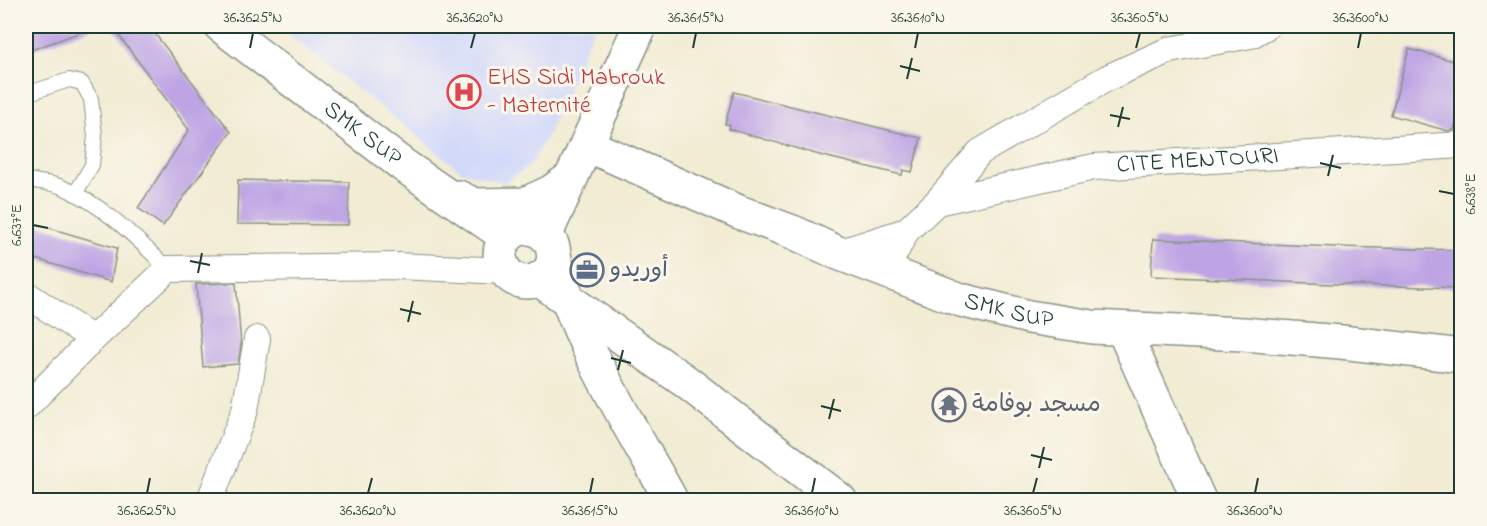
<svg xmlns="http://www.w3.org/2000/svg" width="1487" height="526" font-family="'Indie Flower','Playpen Sans Arabic',sans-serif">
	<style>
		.built { fill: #d3d9f9 }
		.building { fill: #bea4e4 }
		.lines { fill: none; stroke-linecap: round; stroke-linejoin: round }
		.service-casing { stroke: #889484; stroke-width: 16 }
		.minor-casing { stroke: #889484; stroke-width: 28 }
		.tertiary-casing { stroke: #889484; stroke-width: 36 }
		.secondary-casing { stroke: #889484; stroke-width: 36 }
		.service { stroke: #fff; stroke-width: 14 }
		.minor { stroke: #fff; stroke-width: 26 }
		.tertiary { stroke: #fff; stroke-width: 33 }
		.secondary { stroke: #fff; stroke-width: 33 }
		.ticks { fill: none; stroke: #1f3d34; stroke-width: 2 }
		.labels { text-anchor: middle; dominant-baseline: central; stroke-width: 6; stroke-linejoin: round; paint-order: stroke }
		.health-label { font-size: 24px; fill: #be3a42; stroke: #fbf7ec; text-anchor: start }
		.street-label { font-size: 24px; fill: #1f3d34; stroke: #fbf7ec }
		.service-label { font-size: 24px; fill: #4e5e75; stroke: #fbf7ec; text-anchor: start }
		.worship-label { font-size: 24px; fill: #5b616d; stroke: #fbf7ec; text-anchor: start }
		.neatline { fill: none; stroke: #1f3d34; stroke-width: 2 }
		.ticks-label { font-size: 15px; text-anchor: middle; fill: #1f3d34 }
	</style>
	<rect width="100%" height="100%" fill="#fbf7ec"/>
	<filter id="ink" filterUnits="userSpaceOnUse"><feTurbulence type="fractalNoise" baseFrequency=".0167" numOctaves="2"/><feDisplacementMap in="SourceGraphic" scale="12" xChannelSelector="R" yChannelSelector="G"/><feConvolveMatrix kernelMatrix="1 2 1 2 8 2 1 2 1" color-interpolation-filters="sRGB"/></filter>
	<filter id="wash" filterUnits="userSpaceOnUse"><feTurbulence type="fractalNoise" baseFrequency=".008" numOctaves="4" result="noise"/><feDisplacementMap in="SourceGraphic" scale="24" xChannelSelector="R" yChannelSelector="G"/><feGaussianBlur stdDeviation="1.35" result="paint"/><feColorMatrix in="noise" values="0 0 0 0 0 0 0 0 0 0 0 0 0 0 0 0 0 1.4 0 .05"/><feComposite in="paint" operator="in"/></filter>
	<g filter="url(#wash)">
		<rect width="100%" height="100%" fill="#f2ecd4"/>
		<polygon class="built" points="278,26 595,26 548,134 531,164 504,183 461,171"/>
		<g id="blocks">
			<g class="building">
				<polygon points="26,26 91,26 92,28 26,52"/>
				<polygon points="112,26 149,26 231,132 163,226 138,208 189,130"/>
				<polygon points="1409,49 1461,63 1461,102 1454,130 1448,131 1391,115"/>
				<polygon points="734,92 921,138 912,172 903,170 902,175 823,156 729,129 730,125 725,124"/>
				<polygon points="238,180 349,182 348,225 237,224"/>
				<polygon points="26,221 117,248 111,282 26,256"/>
				<polygon points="1153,239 1336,247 1461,250 1461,288 1356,285 1151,276"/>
				<polygon points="236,283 241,345 238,364 203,367 196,284"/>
			</g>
		</g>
	</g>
	<g filter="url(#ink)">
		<use href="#blocks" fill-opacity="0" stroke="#889484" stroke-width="1.5"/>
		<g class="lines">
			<defs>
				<g id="service">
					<polyline points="1192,38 1216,26"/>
					<polyline points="26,94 69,80 82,83 91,99 95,136 92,165 75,194"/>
					<path d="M26,179C37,183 51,182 62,187C104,205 136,238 168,269"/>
				</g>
				<g id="minor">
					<polyline points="937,202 980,152 1107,78 1169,50 1251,35 1267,26"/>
					<polyline points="838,253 906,231"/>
					<path id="s1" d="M886,270L906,231L937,202L1094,167L1462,145"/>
					<polyline points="26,294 93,339"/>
					<polyline points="26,407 93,339 168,269 397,266 505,271"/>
					<polyline points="210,500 245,410 257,339"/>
				</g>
				<polyline id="tertiary" points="1123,329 1199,500"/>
				<g id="secondary">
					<path id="s2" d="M221,26L403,165L507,237"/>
					<path id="s3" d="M587,145L739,212L795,233L838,253L961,300L1029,317L1092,327L1243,334L1341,342L1462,356"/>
					<polyline points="458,197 475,205 525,204 551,192 571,178"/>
					<circle cx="527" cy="255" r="27"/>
					<polyline points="545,236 640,26"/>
					<path d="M553,251C574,339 628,421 671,500"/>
					<polyline points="538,279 685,381 840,500"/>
				</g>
			</defs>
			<use href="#service" class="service-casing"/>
			<use href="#minor" class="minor-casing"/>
			<use href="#tertiary" class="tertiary-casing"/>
			<use href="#secondary" class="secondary-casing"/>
			<use href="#service" class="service"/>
			<use href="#minor" class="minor"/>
			<use href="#tertiary" class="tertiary"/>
			<use href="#secondary" class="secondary"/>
		</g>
	</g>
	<path class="ticks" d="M250,48L253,33M471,48L475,33M693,48L696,33M915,48L918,33M1136,48L1140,33M1358,48L1361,33M900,66L920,71M907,79L912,58M1110,115L1130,119M1118,127L1123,107M1320,163L1341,168M1328,176L1333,155M1439,191L1454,194M33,225L48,228M190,261L210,265M198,273L202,253M400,309L421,314M408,322L413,301M611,358L631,363M618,370L623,350M821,406L841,411M829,419L834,399M1031,455L1052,460M1039,468L1044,447M147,493L150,478M368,493L372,478M590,493L593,478M812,493L815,478M1033,493L1037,478M1255,493L1258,478"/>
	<defs>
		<symbol id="hospital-ring" viewBox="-11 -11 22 22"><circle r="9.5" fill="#fbf7ec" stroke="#e0444e" stroke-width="1.5"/><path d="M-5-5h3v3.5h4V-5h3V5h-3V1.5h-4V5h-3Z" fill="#e0444e"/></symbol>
		<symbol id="office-ring" viewBox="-11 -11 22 22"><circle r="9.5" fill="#fbf7ec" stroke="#5c6f8a" stroke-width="1.5"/><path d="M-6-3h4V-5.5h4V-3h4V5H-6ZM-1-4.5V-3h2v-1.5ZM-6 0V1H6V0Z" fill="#5c6f8a"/></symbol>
		<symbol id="temple-ring" viewBox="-11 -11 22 22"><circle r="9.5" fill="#fbf7ec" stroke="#6b7280" stroke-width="1.5"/><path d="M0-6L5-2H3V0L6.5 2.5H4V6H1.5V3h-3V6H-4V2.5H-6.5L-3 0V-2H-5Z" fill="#6b7280"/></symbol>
	</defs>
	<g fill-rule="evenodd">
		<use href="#hospital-ring" x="445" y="73" width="38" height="38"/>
		<use href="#office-ring" x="568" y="251" width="38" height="38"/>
		<use href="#temple-ring" x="930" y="386" width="38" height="38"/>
	</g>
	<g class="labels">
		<g class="health-label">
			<text x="487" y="78">EHS Sidi Mabrouk<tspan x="487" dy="28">- Maternité</tspan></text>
		</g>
		<g class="street-label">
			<text stroke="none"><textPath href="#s2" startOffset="178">SMK SUP</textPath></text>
			<text stroke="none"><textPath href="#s1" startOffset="351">CITE MENTOURI</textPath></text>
			<text stroke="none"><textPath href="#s3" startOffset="454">SMK SUP</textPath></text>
		</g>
		<g class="service-label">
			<text x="610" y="270">أوريدو</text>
		</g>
		<g class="worship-label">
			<text x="972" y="405">مسجد بوفامة</text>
		</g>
	</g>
	<rect width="1487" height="526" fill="none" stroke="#fbf7ec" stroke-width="66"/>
	<rect x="33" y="33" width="1421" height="460" class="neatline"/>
	<g class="ticks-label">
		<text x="253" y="22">36.3625°N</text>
		<text x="475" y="22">36.3620°N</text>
		<text x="696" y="22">36.3615°N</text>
		<text x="918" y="22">36.3610°N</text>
		<text x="1140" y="22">36.3605°N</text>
		<text x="1361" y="22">36.3600°N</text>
		<text transform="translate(1470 194) rotate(-90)" y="5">6.638°E</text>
		<text transform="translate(16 225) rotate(-90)" y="5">6.637°E</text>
		<text x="147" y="515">36.3625°N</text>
		<text x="368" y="515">36.3620°N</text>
		<text x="590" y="515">36.3615°N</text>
		<text x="812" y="515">36.3610°N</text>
		<text x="1033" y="515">36.3605°N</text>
		<text x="1255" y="515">36.3600°N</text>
	</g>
</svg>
